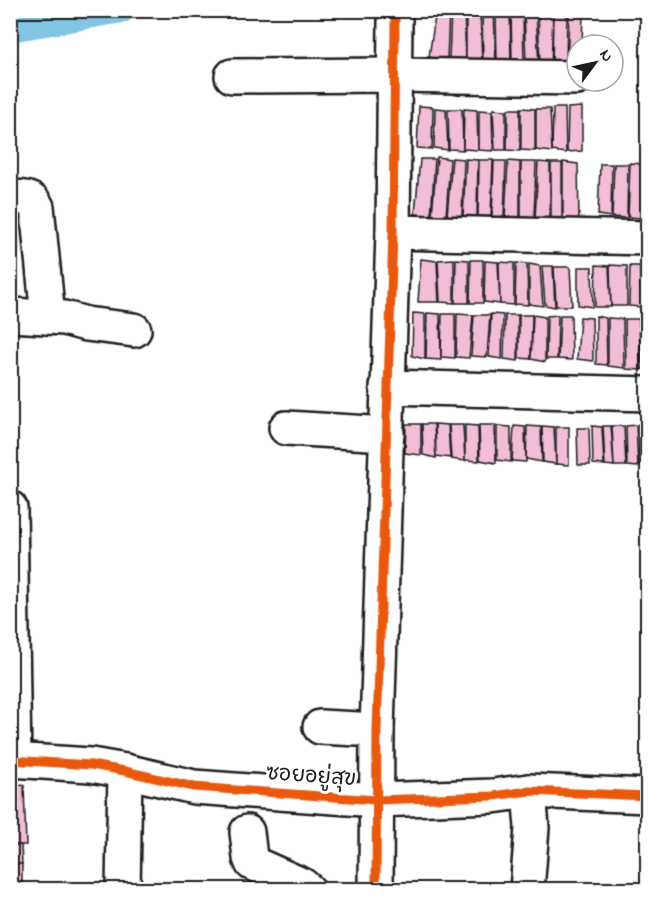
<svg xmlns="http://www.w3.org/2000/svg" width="658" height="900" font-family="'Indie Flower','Playpen Sans Thai',sans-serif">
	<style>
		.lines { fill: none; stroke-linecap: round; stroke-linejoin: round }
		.canal { stroke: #83c5e4; stroke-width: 26 }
		.building { fill: #f2bdd7; stroke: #1c1c1c; stroke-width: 1.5 }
		.minor-casing { stroke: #1c1c1c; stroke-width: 38 }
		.minor { stroke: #fff; stroke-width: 33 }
		.cycleway-casing { stroke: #fff; stroke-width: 13 }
		.cycleway { stroke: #e8590c; stroke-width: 9 }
		.labels { text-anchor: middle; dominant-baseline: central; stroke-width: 6; stroke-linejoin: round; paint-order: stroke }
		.street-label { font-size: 21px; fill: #1c1c1c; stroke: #fff }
	</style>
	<rect width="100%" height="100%" fill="#fff"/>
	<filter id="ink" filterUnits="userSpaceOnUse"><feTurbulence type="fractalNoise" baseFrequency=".0167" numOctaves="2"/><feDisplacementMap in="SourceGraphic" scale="12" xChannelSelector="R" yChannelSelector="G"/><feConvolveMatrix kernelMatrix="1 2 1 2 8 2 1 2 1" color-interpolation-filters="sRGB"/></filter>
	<g filter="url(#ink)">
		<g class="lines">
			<polyline class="canal" points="10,29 122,10"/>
		</g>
		<g class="building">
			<polygon points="436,10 449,10 447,60 429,57"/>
			<polygon points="451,10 464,10 466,61 449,59"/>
			<polygon points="466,10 480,10 482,63 466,62"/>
			<polygon points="482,10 494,10 496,64 483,62"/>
			<polygon points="496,10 510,10 511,64 497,64"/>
			<polygon points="511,10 523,10 524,64 512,63"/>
			<polygon points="524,10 536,11 539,66 526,65"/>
			<polygon points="538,11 553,12 551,68 540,66"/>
			<polygon points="567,11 566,69 552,68 553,12"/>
			<polygon points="569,12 583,13 582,45 577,45 577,70 567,70"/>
			<polygon points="419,106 433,107 432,149 417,148"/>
			<polygon points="582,107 582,151 567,152 568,108"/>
			<polygon points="435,108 446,109 448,150 434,148"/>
			<polygon points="521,108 535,109 535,151 521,150"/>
			<polygon points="553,108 565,108 566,153 552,151"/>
			<polygon points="448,109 462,109 463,150 449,149"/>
			<polygon points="464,109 477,110 478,150 463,149"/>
			<polygon points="493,109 506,110 506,150 495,150"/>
			<polygon points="508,109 520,109 520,151 507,150"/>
			<polygon points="536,109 550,109 552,152 536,150"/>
			<polygon points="479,110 492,111 493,151 479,150"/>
			<polygon points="437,157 450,159 446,217 432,215"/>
			<polygon points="452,158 464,159 462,217 447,216"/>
			<polygon points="420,159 435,159 431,216 415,214"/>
			<polygon points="466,159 478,160 477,217 463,217"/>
			<polygon points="479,160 493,160 491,217 478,216"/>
			<polygon points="494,161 506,161 504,218 492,217"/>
			<polygon points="508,161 520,162 520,218 505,218"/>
			<polygon points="521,162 536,162 534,219 521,218"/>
			<polygon points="538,162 550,163 550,220 535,219"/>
			<polygon points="563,162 578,164 579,221 563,221"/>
			<rect x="551" y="163" width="11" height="58"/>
			<polygon points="630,163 644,164 643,218 628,217"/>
			<polygon points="646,163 648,163 648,218 644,218"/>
			<polygon points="600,164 612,164 611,217 598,215"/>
			<polygon points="614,164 628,164 627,218 612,217"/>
			<polygon points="421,259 437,261 439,302 418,302"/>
			<polygon points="454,259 454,303 440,302 438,260"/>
			<polygon points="456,259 469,260 469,303 455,303"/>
			<polygon points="471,260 483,260 483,303 470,303"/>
			<polygon points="485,261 498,262 500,304 484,302"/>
			<polygon points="499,262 514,263 514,305 500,304"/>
			<polygon points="516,263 527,264 528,305 515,304"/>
			<polygon points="529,264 540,266 543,306 529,304"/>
			<polygon points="596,265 609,266 611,307 595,307"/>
			<polygon points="610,265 627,266 627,306 611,306"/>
			<polygon points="542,266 553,266 555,307 545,305"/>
			<polygon points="630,266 640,266 641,307 629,306"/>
			<polygon points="641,266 648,266 648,307 642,307"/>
			<polygon points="554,267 570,267 572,306 556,306"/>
			<polygon points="578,267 592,267 593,307 578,305"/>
			<polygon points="413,313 425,314 425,359 412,356"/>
			<polygon points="427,313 440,314 441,360 426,359"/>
			<polygon points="442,314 455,314 455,358 441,357"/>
			<polygon points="457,314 473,315 469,358 456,357"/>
			<polygon points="491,314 503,315 502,359 489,357"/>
			<polygon points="474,315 490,315 487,357 471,356"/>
			<polygon points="505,315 518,315 518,361 504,359"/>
			<polygon points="519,315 532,315 531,359 519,358"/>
			<polygon points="533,315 545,317 545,362 531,359"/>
			<polygon points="558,315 557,359 546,359 547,316"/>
			<polygon points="560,315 571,315 572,360 558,359"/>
			<polygon points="596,316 606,318 607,365 596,364"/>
			<polygon points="580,317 592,318 593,361 577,359"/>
			<polygon points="608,318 623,319 624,368 608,366"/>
			<polygon points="641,318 648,318 648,370 642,369"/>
			<polygon points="625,319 639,319 641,370 626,369"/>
			<polygon points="406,424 421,424 421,455 405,453"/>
			<polygon points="422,424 434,424 436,458 423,455"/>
			<polygon points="435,424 448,425 450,458 436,456"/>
			<polygon points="638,424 648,424 648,466 639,465"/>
			<polygon points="449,425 463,425 465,461 451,459"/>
			<polygon points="465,425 478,426 479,461 465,460"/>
			<polygon points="479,425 495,425 496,463 480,460"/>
			<polygon points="636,425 638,467 627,466 626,426"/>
			<polygon points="497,426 511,427 511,462 497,460"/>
			<polygon points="514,426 525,427 526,462 512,461"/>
			<polygon points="527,426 541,427 542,462 526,459"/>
			<polygon points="542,426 554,427 556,464 543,462"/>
			<polygon points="592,426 602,427 604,465 593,464"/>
			<polygon points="603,426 611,426 614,466 605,465"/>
			<polygon points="612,426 624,426 626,466 614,466"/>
			<polygon points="556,427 569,427 569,465 556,464"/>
			<polygon points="577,428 589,428 590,465 578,465"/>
			<polygon points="24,785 26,845 10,845 10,786"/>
			<polygon points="10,845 21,845 22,864 10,864"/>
			<rect x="10" y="864" width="12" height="18"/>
			<rect x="10" y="882" width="12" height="8"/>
		</g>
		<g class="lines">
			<defs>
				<g id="minor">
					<polyline points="232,76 395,75 577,78"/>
					<path d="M10,197C21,198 32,196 37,207L48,317"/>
					<polyline points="393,232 648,238"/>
					<polyline points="10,315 64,318 86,324 134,330"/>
					<polyline points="387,387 648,394"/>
					<polyline points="286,428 387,434"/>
					<polyline points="10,508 14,761"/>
					<polyline points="320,727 377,730"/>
					<polyline points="10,760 91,765 125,771 194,787 376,800 493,796 529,791 648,796"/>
					<polyline points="247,832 250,858 252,863 302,885 308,890"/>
					<polyline points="123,890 125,771"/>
					<polyline points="376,890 377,730 393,232 395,20"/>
					<polyline points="527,890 532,828 529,791"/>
				</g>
			</defs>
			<use href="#minor" class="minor-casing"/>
			<use href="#minor" class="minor"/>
			<defs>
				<g id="cycleway">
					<polyline points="10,760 91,765 125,771 194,787 376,800 493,796 529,791 648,796"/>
					<polyline points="376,890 377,730 393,232 395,20"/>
				</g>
			</defs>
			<use href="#cycleway" class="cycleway-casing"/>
			<use href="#cycleway" class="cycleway"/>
		</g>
	</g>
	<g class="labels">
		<g class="street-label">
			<text transform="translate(311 777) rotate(4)">ซอยอยู่สุข</text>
		</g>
	</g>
	<rect width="658" height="900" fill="none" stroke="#fff" stroke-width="36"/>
	<rect x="18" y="18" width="622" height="864" fill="none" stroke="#1c1c1c" stroke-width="2" filter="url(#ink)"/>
	<g transform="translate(595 63) rotate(57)"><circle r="28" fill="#ffffff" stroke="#a4a4a4" stroke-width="1.5"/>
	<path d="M0-4.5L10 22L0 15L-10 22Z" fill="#1c1c1c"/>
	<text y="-9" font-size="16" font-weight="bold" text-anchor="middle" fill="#1c1c1c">N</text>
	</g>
</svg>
